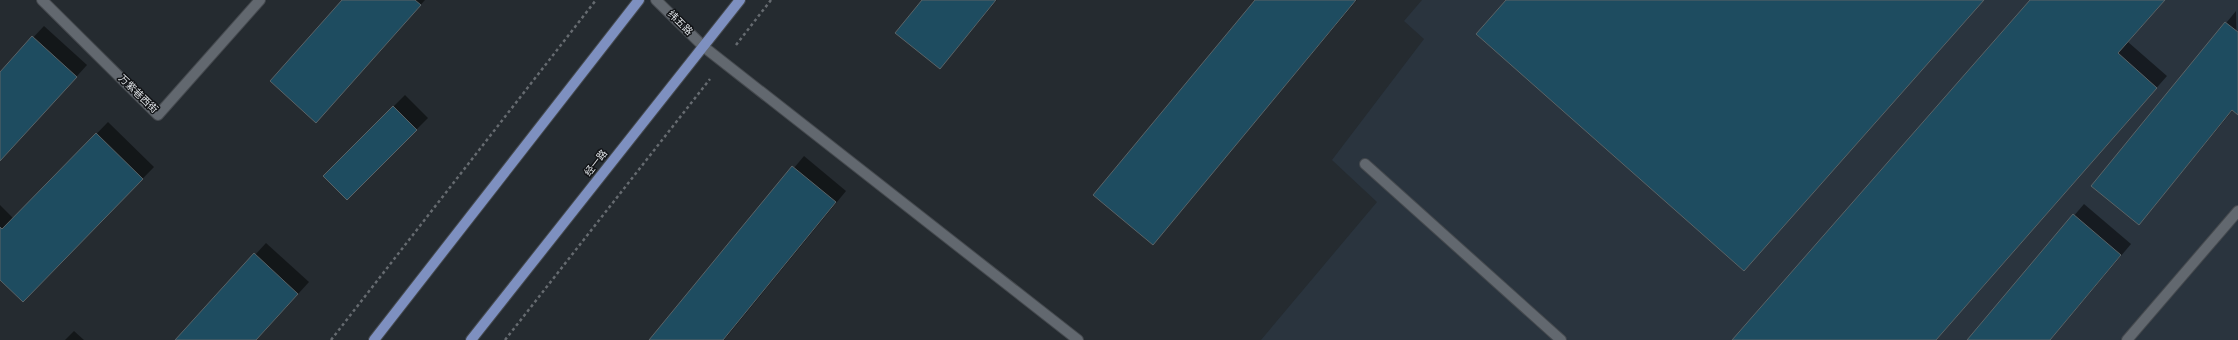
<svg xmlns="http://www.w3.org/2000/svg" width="2238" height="340" font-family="'Fira Sans Condensed','Noto Sans SC',sans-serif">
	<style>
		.built { fill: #2a343e }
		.shadow { fill: #0007 }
		.building { fill: #1e4c60; stroke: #5a6367 }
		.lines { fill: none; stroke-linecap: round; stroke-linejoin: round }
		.minor-casing { stroke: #45494e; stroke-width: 12 }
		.major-casing { stroke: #45494e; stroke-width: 12 }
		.path { stroke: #666b70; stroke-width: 2.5; stroke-dasharray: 3 3; stroke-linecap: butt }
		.minor { stroke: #62686f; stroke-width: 10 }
		.major { stroke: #7e90c0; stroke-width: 10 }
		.labels { text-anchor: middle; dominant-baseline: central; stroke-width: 3; stroke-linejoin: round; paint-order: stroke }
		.street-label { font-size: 10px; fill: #e0e4e8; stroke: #111316 }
	</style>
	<rect width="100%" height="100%" fill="#252b30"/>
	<polygon class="built" points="1422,0 2238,0 2238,340 1261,340 1377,202 1332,160 1424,39 1404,21"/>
	<g class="shadow">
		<polygon points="344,0 425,0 327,110"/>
		<polygon points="923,0 997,0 940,68"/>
		<polygon points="1256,0 1357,0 1153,243"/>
		<polygon points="2031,0 2165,0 2128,42 2167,76 1936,340 1733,340"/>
		<polygon points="2236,11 2238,114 2233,110 2139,224 2092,186"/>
		<polygon points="44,26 87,65 0,161 0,73"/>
		<polygon points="405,95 428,118 347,199 324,176"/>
		<polygon points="108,122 154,167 23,301 0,279 0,205 14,219"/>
		<polygon points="804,156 846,191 724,340 650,340"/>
		<polygon points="2084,204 2131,244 2050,340 1968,340"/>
		<polygon points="266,243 309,282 256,340 176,340"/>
		<polygon points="74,331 84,340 65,340"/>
	</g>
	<g class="building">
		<polygon points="342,0 415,0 421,5 316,123 270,81"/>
		<polygon points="922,0 996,0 940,69 895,33"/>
		<polygon points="1255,0 1356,0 1153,245 1093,195"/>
		<polygon points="1506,0 1984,0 1744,271 1476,34"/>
		<polygon points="2030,0 2165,0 2118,53 2157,88 1936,340 1732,340"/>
		<polygon points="2225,22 2238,32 2238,115 2232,110 2139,225 2091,186"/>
		<polygon points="32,36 77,77 0,161 0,72"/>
		<polygon points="393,106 417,130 347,200 323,176"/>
		<polygon points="96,133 143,179 23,302 0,280 0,227 2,229"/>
		<polygon points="792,166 836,202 723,340 649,340"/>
		<polygon points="2073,214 2121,255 2050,340 1967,340"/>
		<polygon points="254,253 298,294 256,340 175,340"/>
	</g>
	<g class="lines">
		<defs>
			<g id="minor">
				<polyline points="42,0 158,115 260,0"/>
				<polyline points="656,0 704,47 1078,340"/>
				<polyline points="1365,164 1561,340"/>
				<polyline points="2127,340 2238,211"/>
			</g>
			<g id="major">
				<polyline points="374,340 639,0"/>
				<polyline points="471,340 740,0"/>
			</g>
		</defs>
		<use href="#minor" class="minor-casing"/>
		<use href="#major" class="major-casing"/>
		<g class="path">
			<polyline points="736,45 771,0"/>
			<polyline points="331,340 596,0"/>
			<polyline points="505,340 710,79"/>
		</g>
		<use href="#minor" class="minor"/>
		<use href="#major" class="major"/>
	</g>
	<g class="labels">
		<g class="street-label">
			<text transform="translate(680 23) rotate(45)">纬五路</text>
			<text transform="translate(138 94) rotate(44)">万紫巷西街</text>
			<text transform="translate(596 163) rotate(-52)">经一路</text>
		</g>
	</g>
</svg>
